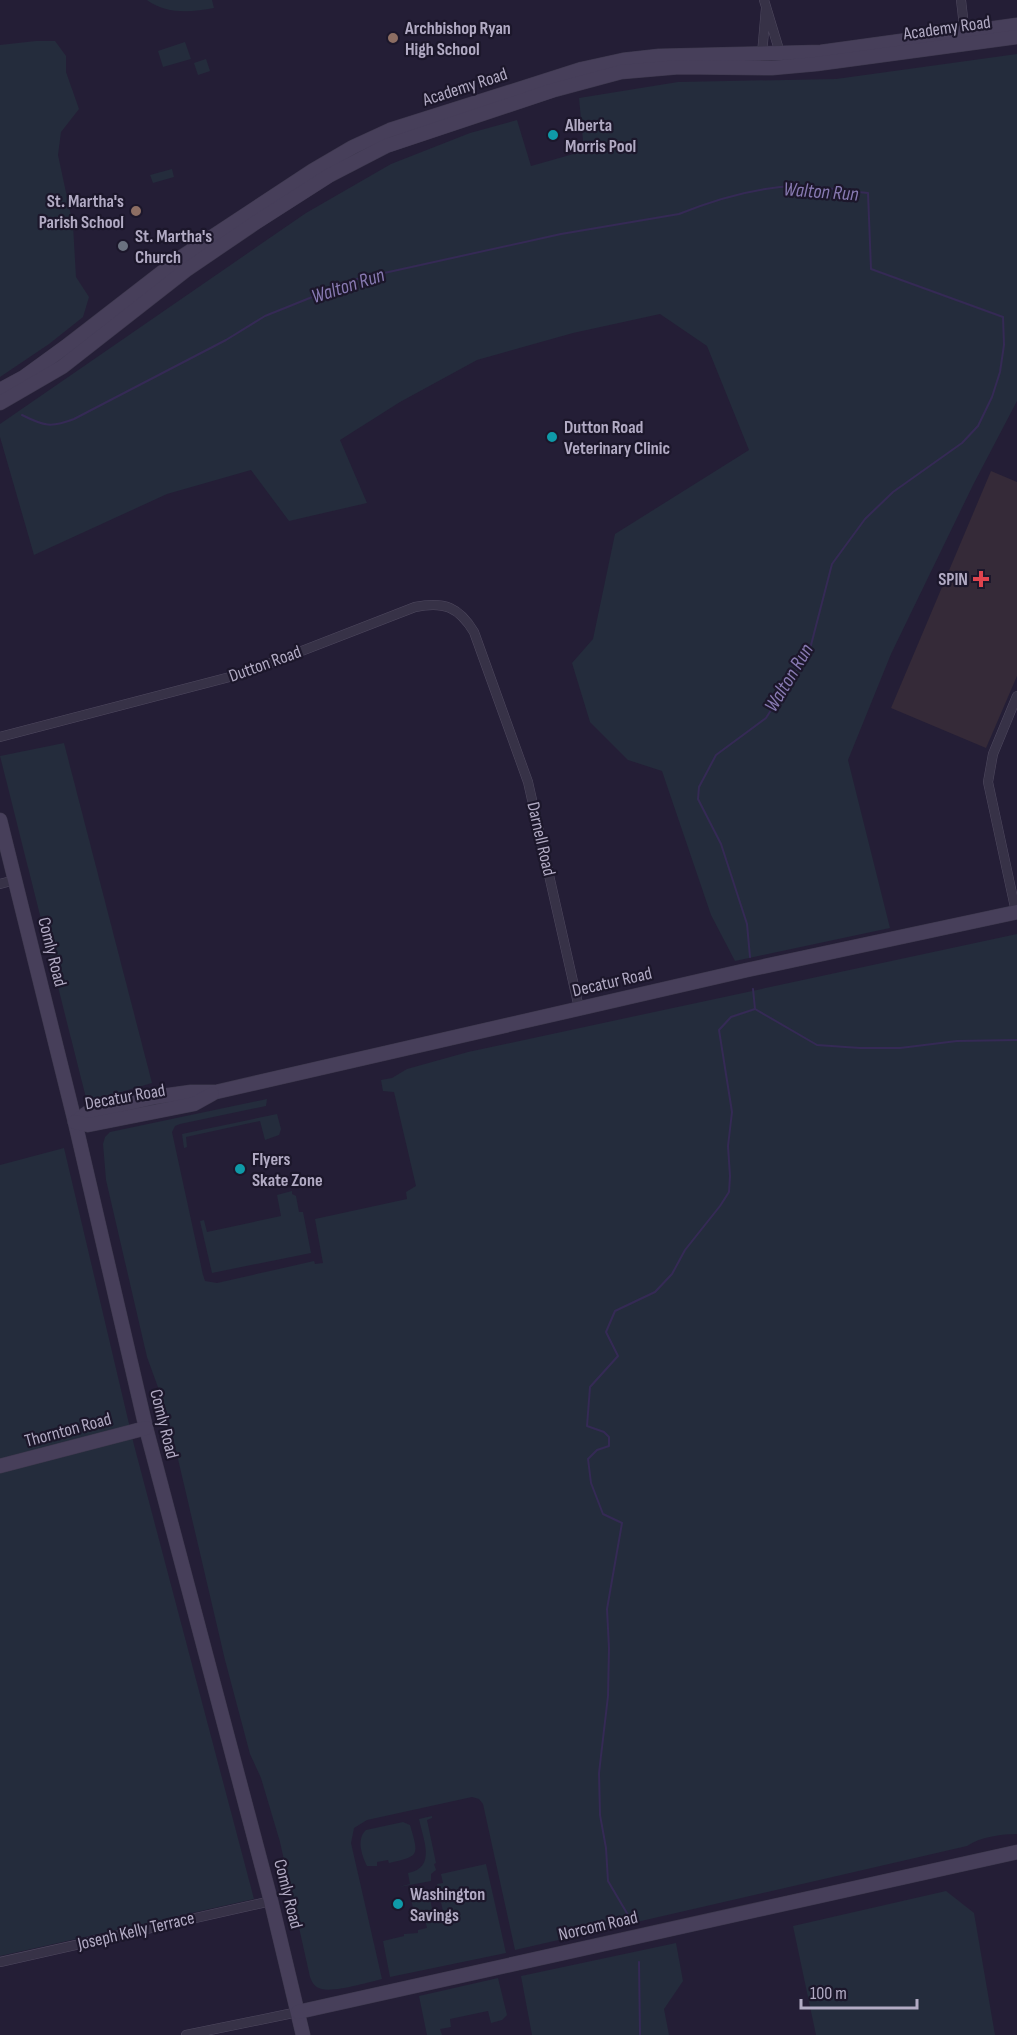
<svg xmlns="http://www.w3.org/2000/svg" width="1017" height="2035" font-family="'Sofia Sans Condensed',sans-serif">
	<style>
		.medical { fill: #352a38 }
		.green { fill: #242c3c }
		.lines { fill: none; stroke-linecap: round; stroke-linejoin: round }
		.stream { stroke: #352a55; stroke-width: 2 }
		.street-casing { stroke: #4f495f; stroke-width: 10 }
		.secondary-casing { stroke: #3d384d; stroke-width: 15 }
		.street { stroke: #373247; stroke-width: 9 }
		.secondary { stroke: #473f5a; stroke-width: 14 }
		.education-dot { fill: #8d6e63; stroke: #1c172b; stroke-width: 2 }
		.culture-dot { fill: #0f9aa8; stroke: #1c172b; stroke-width: 2 }
		.worship-dot { fill: #6b7280; stroke: #1c172b; stroke-width: 2 }
		.health-dot { fill: #e0444e; stroke: #1c172b; stroke-width: 2 }
		.labels { text-anchor: middle; dominant-baseline: central; stroke-width: 4.5; stroke-linejoin: round; paint-order: stroke }
		.poi-label { font-size: 18px; font-weight: bold; fill: #b2abc4; stroke: #1c172b; text-anchor: start }
		.street-label { font-size: 18px; fill: #b2abc4; stroke: #1c172b }
		.water-label { font-size: 20px; font-style: italic; fill: #887ab2; stroke: #1c172b }
	</style>
	<rect width="100%" height="100%" fill="#241e36"/>
	<polygon class="medical" points="991,471 1017,482 1017,676 986,748 891,708"/>
	<g class="green">
		<path d="M147,0H212L214,8C192,12 167,15 147,0Z"/>
		<polygon points="36,41 55,41 66,56 66,72 79,109 61,132 58,155 73,225 76,277 89,297 83,317 49,344 0,377 0,45"/>
		<polygon points="185,42 191,59 163,67 158,51"/>
		<polygon points="1017,54 1017,401 973,485 891,654 848,760 890,928 735,961 711,915 662,771 628,760 590,722 572,663 593,639 615,534 749,450 707,346 660,314 573,333 477,360 400,402 340,440 367,503 289,521 251,470 167,494 34,555 0,437 0,424 306,213 391,164 470,133 517,120 531,166 584,151 579,98 678,82 836,79"/>
		<polygon points="206,59 210,71 198,75 194,63"/>
		<polygon points="172,169 174,177 153,183 150,175"/>
		<polygon points="64,743 152,1083 87,1102 0,756"/>
		<path d="M1017,934V1834C1001,1834 980,1837 967,1846L515,1950L483,1804L479,1799L472,1797L367,1820L354,1828L351,1843L382,1979C369,1982 330,1994 319,1988C314,1986 312,1982 310,1977L280,1842L261,1778L250,1754L225,1660L167,1412L147,1357L106,1180L103,1144L105,1137L110,1132L267,1099L266,1106L180,1124L175,1126L172,1132L203,1275L205,1281L217,1283L314,1261L315,1264L323,1263L315,1219L407,1199L406,1192L416,1186L394,1092L383,1091L381,1080L392,1078L407,1069L468,1052Z"/>
		<polygon points="277,1114 281,1129 279,1135 265,1140 260,1121 186,1137 187,1147 184,1148 182,1134"/>
		<polygon points="64,1148 134,1445 254,1899 0,1956 0,1165"/>
		<polygon points="292,1191 292,1194 296,1196 299,1212 303,1212 311,1253 212,1273 200,1221 204,1220 207,1232 281,1216 277,1195"/>
		<path d="M432,1816V1818L427,1820L436,1863L434,1864L436,1870L431,1874V1881L399,1887L410,1884L408,1873C437,1868 423,1839 419,1819Z"/>
		<path d="M403,1822L410,1825C419,1856 420,1856 389,1863L388,1860L377,1862V1866H367C362,1856 356,1839 366,1830Z"/>
		<polygon points="486,1864 506,1953 390,1977 383,1941 404,1936 404,1934 418,1933 418,1930 427,1928 425,1920 416,1922 411,1899 429,1895 433,1913 443,1911 437,1884 443,1883 441,1874"/>
		<polygon points="946,1891 974,1913 995,2035 816,2035 793,1926"/>
		<polygon points="676,1943 683,1981 664,2009 669,2035 532,2035 521,1976"/>
		<polygon points="498,1978 507,2015 502,2020 491,2023 488,2011 450,2019 451,2027 440,2029 442,2035 427,2035 419,1996"/>
	</g>
	<g class="lines">
		<g class="stream">
			<path d="M22,415C44,426 51,428 74,419L226,340L265,316L357,279L561,234L679,214C716,199 757,187 797,186C820,186 845,191 868,193L871,269L1003,317L1004,345L1000,372L992,397L978,426L962,443L893,492L865,519L832,564L810,649L766,718L716,755L699,787L698,799L721,844L747,924L750,957"/>
			<polyline points="753,989 755,1009"/>
			<polyline points="755,1009 817,1045 860,1048 900,1048 957,1041 1017,1040"/>
			<polyline points="628,1915 608,1881 606,1848 600,1815 599,1773 608,1696 609,1648 607,1609 622,1523 603,1514 591,1483 588,1459 597,1450 609,1446 609,1437 604,1432 587,1426 590,1387 618,1356 606,1332 615,1311 655,1292 672,1274 685,1250 720,1206 729,1192 730,1176 728,1146 732,1112 719,1030 731,1017 755,1009"/>
			<polyline points="639,1962 640,2035"/>
		</g>
		<defs>
			<g id="street">
				<polyline points="764,0 780,53 772,68 762,54 766,8"/>
				<polyline points="961,0 965,35"/>
				<path d="M0,737L245,673L415,607C444,601 459,607 474,632L528,782L579,1008"/>
				<polyline points="0,884 15,880"/>
				<polyline points="1016,912 988,782 993,754 1017,696"/>
				<polyline points="0,1962 271,1901"/>
				<polyline points="186,2035 298,2012"/>
			</g>
			<g id="secondary">
				<polyline points="0,390 24,377 68,345 183,256 312,171 353,147 390,130 582,69 623,60 659,56 821,52 1017,25"/>
				<polyline points="0,403 62,367 186,270 255,223 330,175 386,146 554,90 621,72 679,67 772,68 816,64 1017,37"/>
				<polyline points="0,820 75,1122 146,1428 271,1901 303,2035"/>
				<polyline points="75,1122 87,1113 155,1097 191,1092 216,1092 747,970 1017,912"/>
				<polyline points="75,1122 88,1125 194,1104 212,1094"/>
				<polyline points="0,1466 146,1428"/>
				<polyline points="298,2012 1017,1852"/>
			</g>
		</defs>
		<use href="#street" class="street-casing"/>
		<use href="#secondary" class="secondary-casing"/>
		<use href="#street" class="street"/>
		<use href="#secondary" class="secondary"/>
	</g>
	<g class="education-dot">
		<circle cx="393" cy="38" r="6"/>
		<circle cx="136" cy="211" r="6"/>
	</g>
	<g class="culture-dot">
		<circle cx="553" cy="135" r="6"/>
		<circle cx="552" cy="437" r="6"/>
		<circle cx="240" cy="1169" r="6"/>
		<circle cx="398" cy="1904" r="6"/>
	</g>
	<circle class="worship-dot" cx="123" cy="246" r="6"/>
	<path class="health-dot" d="M978 570h6v6h6v6h-6v6h-6v-6h-6v-6h6z"/>
	<g class="labels">
		<g class="poi-label">
			<text x="405" y="28">Archbishop Ryan<tspan x="405" dy="21">High School</tspan></text>
			<text x="565" y="125">Alberta<tspan x="565" dy="21">Morris Pool</tspan></text>
			<text x="124" y="201" text-anchor="end">St. Martha's<tspan x="124" dy="21">Parish School</tspan></text>
			<text x="135" y="236">St. Martha's<tspan x="135" dy="21">Church</tspan></text>
			<text x="564" y="427">Dutton Road<tspan x="564" dy="21">Veterinary Clinic</tspan></text>
			<text x="968" y="579" text-anchor="end">SPIN</text>
			<text x="252" y="1159">Flyers<tspan x="252" dy="21">Skate Zone</tspan></text>
			<text x="410" y="1894">Washington<tspan x="410" dy="21">Savings</tspan></text>
		</g>
		<g class="street-label">
			<text transform="translate(947 28) rotate(-8)">Academy Road</text>
			<text transform="translate(465 87) rotate(-18)">Academy Road</text>
			<text transform="translate(265 664) rotate(-20)">Dutton Road</text>
			<text transform="translate(541 839) rotate(77)">Darnell Road</text>
			<text transform="translate(52 952) rotate(76)">Comly Road</text>
			<text transform="translate(612 982) rotate(-13)">Decatur Road</text>
			<text transform="translate(125 1097) rotate(-10)">Decatur Road</text>
			<text transform="translate(164 1424) rotate(76)">Comly Road</text>
			<text transform="translate(68 1430) rotate(-15)">Thornton Road</text>
			<text transform="translate(288 1894) rotate(76)">Comly Road</text>
			<text transform="translate(598 1926) rotate(-13)">Norcom Road</text>
			<text transform="translate(136 1931) rotate(-13)">Joseph Kelly Terrace</text>
		</g>
		<g class="water-label">
			<text transform="translate(821 192) rotate(4)">Walton Run</text>
			<text transform="translate(348 286) rotate(-18)">Walton Run</text>
			<text transform="translate(789 678) rotate(-59)">Walton Run</text>
		</g>
	</g>
	<path d="M801 1999v9h116v-9" fill="none" stroke="#b2abc4" stroke-width="3"/>
	<text x="810" y="1999" font-size="18" fill="#b2abc4" stroke="#1c172b" stroke-width="4.5" paint-order="stroke">100 m</text>
</svg>
